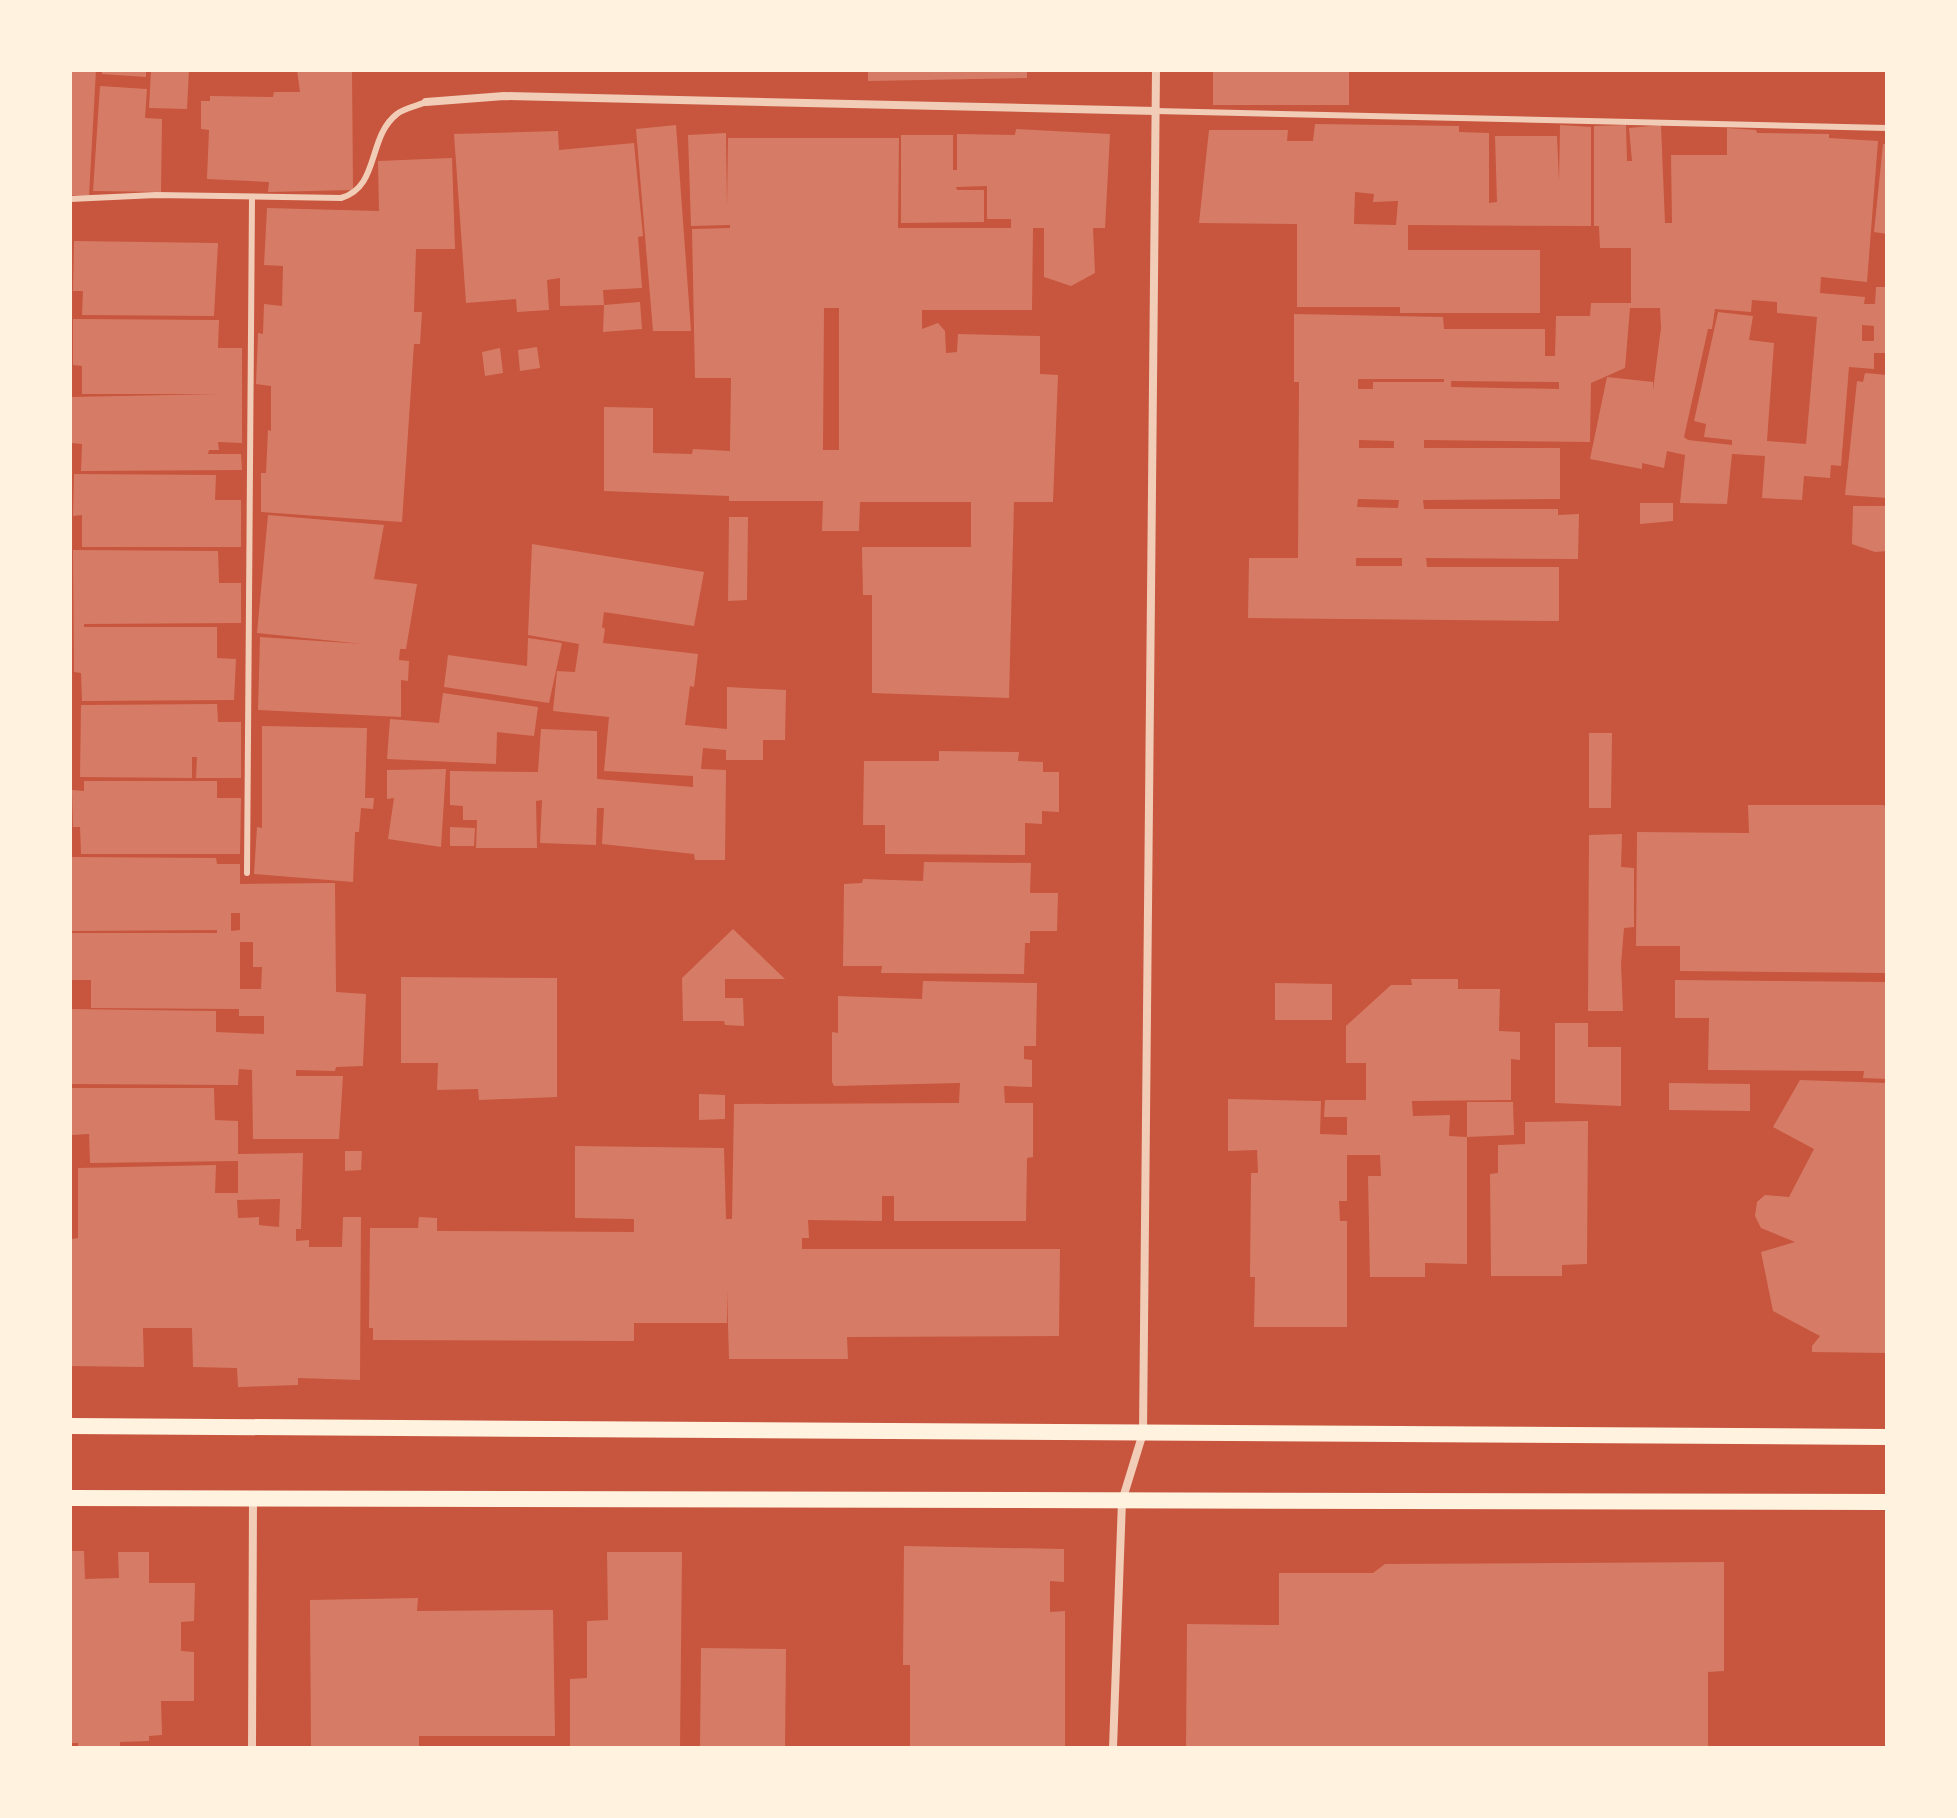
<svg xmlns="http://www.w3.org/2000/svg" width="1957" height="1818" font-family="Rubik,sans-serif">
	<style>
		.building { fill: #d67c66; fill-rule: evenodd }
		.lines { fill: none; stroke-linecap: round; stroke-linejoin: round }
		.service { stroke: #f1ccb7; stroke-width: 6 }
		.minor { stroke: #f1ccb7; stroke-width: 8 }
		.secondary { stroke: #fff3e0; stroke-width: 16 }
	</style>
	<rect width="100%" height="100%" fill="#c8553d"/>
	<g class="building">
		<polygon points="70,70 96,70 89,196 70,195"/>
		<polygon points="102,70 146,70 146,77 102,74"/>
		<polygon points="151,70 189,70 187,109 149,108"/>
		<polygon points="297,70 352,70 353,190 268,192 269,182 207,179 209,130 201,129 201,101 210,101 210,96 273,97 274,92 300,92"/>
		<polygon points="868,70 1027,70 1027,78 868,81"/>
		<rect x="1213" y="70" width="136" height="35"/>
		<polygon points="100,86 147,89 145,118 162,119 161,192 93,191"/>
		<path d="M1315,124L1459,126V132L1489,133V203L1497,202L1495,136H1557L1559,181L1560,125L1591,127V226L1408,225V250H1540V313H1400V307H1297V224L1199,223L1209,130H1288L1287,141H1313ZM1355,192L1374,194L1373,202L1398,201L1396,225L1354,224Z"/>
		<polygon points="676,125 691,331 653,331 636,129"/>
		<path d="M1626,125L1627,161H1632L1629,128L1661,125L1665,223H1672L1671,155H1727V128L1756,130L1757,133L1829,134V138L1878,141L1867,282L1821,277L1820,293L1865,297L1864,304H1875L1876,287H1887V353H1874V369L1849,367L1841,466L1831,465L1830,478L1804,476L1802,500L1762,498L1765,456L1732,454L1727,504L1680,503L1685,455L1667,451L1664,468L1642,463V469L1590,459L1607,377L1653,382V390L1661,328L1660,308H1630L1625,368L1591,383L1590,442L1424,440V448H1560V499L1423,500L1424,509H1558V515L1579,514L1578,559L1426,558L1427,567H1559V621L1248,618L1249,558H1298L1299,382H1294V314L1443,317L1444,329H1545V356H1555L1556,316H1590L1591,303H1631V248H1600L1599,226H1594V126ZM1752,300L1777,302V313L1817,317L1806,444L1767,441L1774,343L1749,340L1753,316L1718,312L1694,421L1706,424L1704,437L1732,440V445L1688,440L1684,437L1708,329H1712L1715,309L1751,312ZM1862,325L1874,326V341H1862ZM1358,379H1444V382H1373V389H1358ZM1451,381L1559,382V389L1451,387ZM1359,440L1394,441V448H1359ZM1358,499L1399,500L1398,508L1357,507ZM1356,558H1402V566H1356Z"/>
		<path d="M1016,129L1110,134L1105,228H1093L1095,273L1071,286L1044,277V228H1033L1032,310H922V329L938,323L945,331L946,353L957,352L958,334L1040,336V374L1058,375L1053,502H1014L1009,698L872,693V595H863L862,547H971V502H860L859,531H822L823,501H729V496L604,491V407L653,408V453L692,454L693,449L730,451L731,378H695L692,229L730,228V225L691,226L688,135L726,133L727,208L728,138H899L898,228H1011V219H987V186L956,187L957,190H984V222L901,223V135H953V170H957V134L1015,135ZM824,308H839V450H823Z"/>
		<polygon points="558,131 559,150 634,143 643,236 638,237 642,288 603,290 604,305 640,302 642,329 603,332 604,305 560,306 560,278 547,280 549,310 517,312 516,299 466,303 454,134"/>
		<polygon points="1883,144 1887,144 1887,234 1874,232"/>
		<polygon points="452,158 455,249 416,249 414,312 422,312 420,344 414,344 402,522 261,512 261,473 266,473 268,430 271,431 271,386 256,384 258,333 263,334 264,304 282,306 283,266 264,265 267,208 379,211 378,161"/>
		<polygon points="74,241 218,243 214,316 82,315 83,291 73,291"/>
		<polygon points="73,319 219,320 218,348 242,348 242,443 218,442 219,450 209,450 208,454 241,454 242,470 81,471 82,444 71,443 71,397 219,394 82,394 82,366 73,365"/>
		<polygon points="537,347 540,368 520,371 518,350"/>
		<polygon points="500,348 503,373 485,376 482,352"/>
		<polygon points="1865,373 1887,375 1887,498 1845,495 1857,381 1863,382"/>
		<polygon points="74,474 216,475 215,500 241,500 241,547 82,547 82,515 73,516"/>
		<polygon points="1640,503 1673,503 1673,521 1640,524"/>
		<polygon points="1853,506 1887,506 1887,551 1875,552 1852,544"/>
		<polygon points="268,515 384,525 374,579 417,584 406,649 400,649 399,660 409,661 408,681 401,680 401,717 258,710 260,637 363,644 257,633"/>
		<polygon points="729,517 748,517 747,600 728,601"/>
		<polygon points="532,544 704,572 694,626 604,612 602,627 605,629 603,643 698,654 694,687 690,686 685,725 727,729 727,687 786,690 785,740 763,740 763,760 726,760 726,750 703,748 701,769 726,770 725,860 695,860 694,854 602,844 604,808 597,808 596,845 540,843 542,800 536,801 537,848 476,848 477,820 463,820 463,806 450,805 450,771 538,772 541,729 597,731 597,779 693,787 693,776 604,771 609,717 553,711 557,671 575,672 579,644 528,635"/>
		<polygon points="73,550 218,551 219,583 241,583 241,623 84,624 84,627 217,627 217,658 236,659 234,700 82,701 81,673 74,672"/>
		<polygon points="528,638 562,643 549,703 444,687 448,655 527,666"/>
		<polygon points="443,693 538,707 534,736 497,732 496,764 387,759 390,719 439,723"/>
		<polygon points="217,704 218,722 241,722 241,778 196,778 197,757 192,757 192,778 80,777 81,705"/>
		<polygon points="262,726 367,728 365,798 374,798 373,809 361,808 359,832 355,832 353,882 254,874 257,827 262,828"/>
		<polygon points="1589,733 1612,733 1611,808 1589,808"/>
		<polygon points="939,751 1019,752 1018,761 1043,762 1043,772 1059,772 1059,812 1042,811 1042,824 1025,823 1025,855 885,854 885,825 863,825 864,761 939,761"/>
		<polygon points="446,769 441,847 388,839 394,798 387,799 387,770"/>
		<polygon points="84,781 217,781 217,798 241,798 240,854 81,854 80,827 73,827 72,790 84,791"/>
		<polygon points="1748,805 1884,805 1887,811 1887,973 1680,971 1680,946 1636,946 1637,832 1749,833"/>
		<polygon points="450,827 475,828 474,846 450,846"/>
		<polygon points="1622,834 1621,867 1634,868 1634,927 1624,928 1621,964 1623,1011 1588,1011 1589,835"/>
		<path d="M71,857L216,858L217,864H240V884L335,883L336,992L366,994L363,1066L336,1067L335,1071L296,1070V1076H343L339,1139H253L252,1070L239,1069L238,1085L70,1084V1009L216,1011V1032L264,1034V1016H239V1009L91,1008V980H72V933H217V930L71,931ZM231,913H240V930L231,931ZM240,942H253V967H262L261,989H240Z"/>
		<polygon points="924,862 1031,863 1030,893 1058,893 1057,931 1030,931 1030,943 1025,943 1024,974 881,973 882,966 843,966 844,884 862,883 863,879 923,881"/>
		<polygon points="733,929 785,979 725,979 725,998 743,998 744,1026 725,1025 724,1021 683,1021 682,978"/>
		<polygon points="401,977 557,978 557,1097 479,1100 478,1089 437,1090 438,1063 401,1063"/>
		<polygon points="1411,979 1458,979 1458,989 1500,989 1499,1031 1520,1032 1520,1060 1511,1059 1511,1100 1412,1101 1413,1116 1450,1115 1449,1136 1467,1137 1467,1102 1513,1102 1514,1135 1467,1137 1467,1264 1425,1263 1425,1277 1370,1277 1368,1176 1381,1176 1380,1155 1347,1155 1347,1201 1339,1201 1340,1221 1347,1221 1347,1327 1254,1327 1255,1277 1250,1277 1251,1173 1258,1173 1257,1150 1228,1151 1228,1099 1321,1101 1320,1134 1347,1135 1347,1117 1324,1117 1325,1100 1366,1100 1366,1063 1346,1063 1346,1026 1391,985 1412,985"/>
		<polygon points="1675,980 1887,982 1887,1079 1863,1078 1864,1071 1708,1070 1709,1018 1675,1018"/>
		<polygon points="923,981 1037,983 1036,1046 1024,1046 1024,1059 1032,1060 1032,1087 1004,1086 1005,1103 1033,1103 1033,1157 1027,1158 1026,1221 894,1221 894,1196 882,1196 882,1221 808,1220 809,1238 802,1238 802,1249 1060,1249 1059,1336 847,1337 848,1359 729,1359 727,1289 727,1323 634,1323 634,1341 373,1340 373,1328 369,1328 370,1228 418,1228 419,1217 437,1218 437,1231 634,1232 634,1219 575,1218 575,1146 724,1148 726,1219 732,1219 734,1104 959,1103 960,1083 834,1086 832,1082 832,1032 838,1033 838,996 922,999"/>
		<polygon points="1275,983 1332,984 1332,1020 1275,1020"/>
		<polygon points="1555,1023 1588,1023 1588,1047 1621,1047 1621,1106 1555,1103"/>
		<polygon points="1800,1080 1887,1083 1887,1353 1812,1352 1812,1346 1820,1336 1773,1311 1761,1252 1795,1242 1761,1228 1755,1216 1757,1202 1765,1195 1789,1197 1814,1149 1773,1127"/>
		<polygon points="1669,1083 1750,1084 1750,1111 1669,1110"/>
		<path d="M70,1088H214L215,1120L238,1121V1154L303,1153L301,1229H296V1241L309,1240V1247H342L343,1217H361L360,1380L298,1378V1385L238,1387L237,1368L193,1367L192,1328H143L144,1367L70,1366L72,1239L78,1238V1168L216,1165L215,1193H238V1161L90,1163L89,1134L72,1135ZM280,1199L279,1227L259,1225V1217L238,1218L237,1200Z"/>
		<polygon points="699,1094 725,1095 725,1119 699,1120"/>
		<polygon points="1588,1121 1587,1264 1562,1265 1562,1276 1491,1276 1490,1174 1498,1173 1498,1145 1525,1144 1525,1122"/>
		<polygon points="345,1151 362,1151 361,1170 345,1171"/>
		<polygon points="904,1546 1064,1549 1064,1582 1050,1581 1050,1612 1065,1611 1065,1748 910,1748 910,1665 903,1665"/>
		<polygon points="70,1551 84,1551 85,1579 119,1578 118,1552 149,1552 149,1583 195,1583 194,1621 181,1622 181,1651 194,1652 194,1701 161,1701 162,1735 149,1736 149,1741 120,1742 120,1748 78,1748 78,1743 70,1743"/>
		<polygon points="607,1552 682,1552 680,1748 570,1748 570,1679 587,1678 587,1621 608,1620"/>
		<polygon points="1724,1562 1724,1671 1708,1672 1708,1748 1186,1748 1187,1624 1279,1625 1279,1573 1373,1573 1385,1564"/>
		<polygon points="418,1598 417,1611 553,1610 555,1736 419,1736 419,1748 311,1748 310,1600"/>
		<polygon points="701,1648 786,1649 785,1748 700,1748"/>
	</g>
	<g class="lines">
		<g class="service">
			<polyline points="1156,111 1887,128"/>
			<path d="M70,199L156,195L341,198C380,187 367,137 397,114C404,108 417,106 426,102"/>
			<polyline points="247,873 252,198"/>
		</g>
		<g class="minor">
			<polyline points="426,102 504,96 1156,111"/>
			<polyline points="252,1748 253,1497"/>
			<polyline points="1113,1748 1122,1501 1143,1433 1156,70"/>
		</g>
		<g class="secondary">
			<polyline points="70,1426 1887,1437"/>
			<polyline points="70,1498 1887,1502"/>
		</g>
	</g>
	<rect width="1957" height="1818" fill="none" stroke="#fff3e0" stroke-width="144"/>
</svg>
